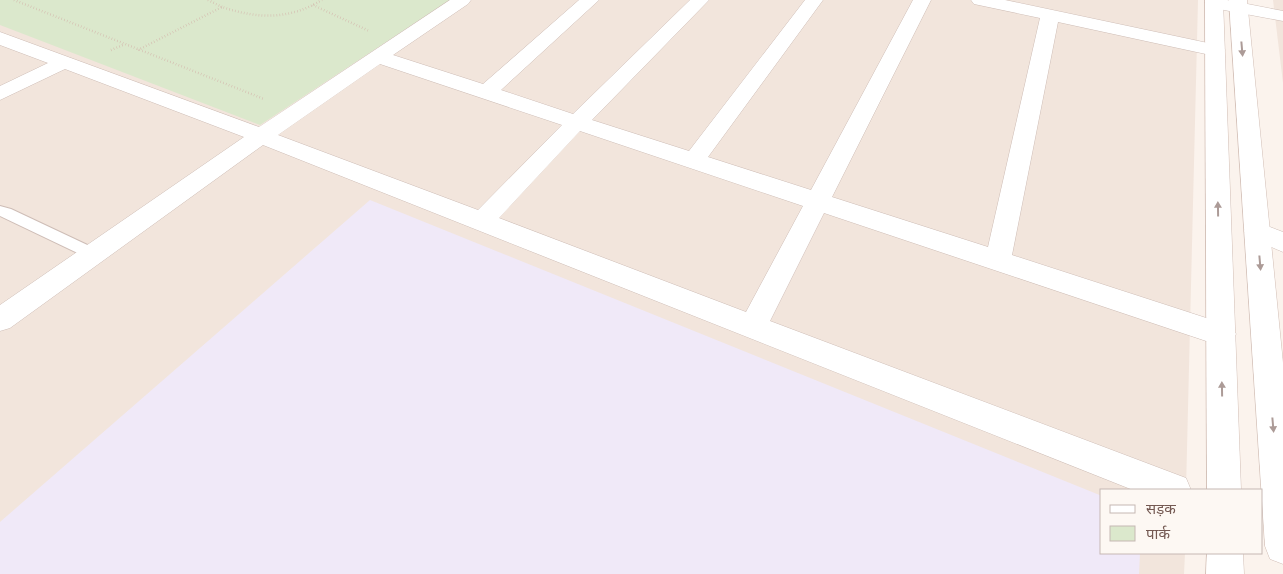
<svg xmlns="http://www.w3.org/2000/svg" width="1283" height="574" font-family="'Titillium Web','Noto Sans Devanagari',sans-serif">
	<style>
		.residential { fill: #f2e5dc }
		.education { fill: #f0e9f8 }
		.green { fill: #dbe8cc }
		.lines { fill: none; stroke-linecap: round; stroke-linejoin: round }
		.lane-casing { stroke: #cebdb6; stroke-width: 2 }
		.street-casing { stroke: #cebdb6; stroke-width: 1 }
		.secondary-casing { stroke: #d1bdb4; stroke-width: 1 }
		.path { stroke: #d3b4aa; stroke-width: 2.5; stroke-dasharray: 0.5 2.5; stroke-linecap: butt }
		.lane { fill: #fff; fill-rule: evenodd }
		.street { fill: #fff; fill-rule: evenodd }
		.secondary { fill: #fff; fill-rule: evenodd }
		.oneway { fill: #ac9b97 }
	</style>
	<rect width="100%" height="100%" fill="#fbf3ed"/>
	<g class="residential">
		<polygon points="0,0 1198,0 1186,490 1102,490 1102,553 1185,553 1184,574 0,574"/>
		<polygon points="1273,0 1283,0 1283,83"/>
	</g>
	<polygon class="education" points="370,200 1102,496 1102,553 1140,553 1139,574 0,574 0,522"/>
	<polygon class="green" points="0,0 450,0 260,125 0,25"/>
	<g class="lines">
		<defs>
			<polygon id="lane" points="0,206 11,209 98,250 100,254 98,258 93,259 88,258 0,216"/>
			<g id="street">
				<path d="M450,0H471L468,4L393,55L483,84L579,0H599L501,90L573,114L690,0H709L592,120L689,151L805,0H823L708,157L811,190L913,0H931L832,197L988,247L1040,18L974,4L971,0H1005L1222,46L1225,50L1222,54L1215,56L1058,22L1012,255L1231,326L1236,334L1231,342L1221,346L824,213L770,321L1186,478L1191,490H1133L263,145L10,328L0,331V305L244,137L65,69L0,100V86L48,63L0,45V32L259,127ZM380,64L562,125L478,210L278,135ZM580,131L803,206L746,312L499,218Z"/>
				<polygon points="1207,0 1227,0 1283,11 1283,21 1208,7 1205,3"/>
				<polygon points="1257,222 1283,232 1283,252 1248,237 1244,231 1248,225"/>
			</g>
			<g id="secondary">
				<polygon points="1205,0 1223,0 1241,490 1207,490"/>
				<polygon points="1229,0 1247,0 1283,363 1283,564 1270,559 1265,546"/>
				<polygon points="1207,553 1243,553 1244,574 1206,574"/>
			</g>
		</defs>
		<use href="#lane" class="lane-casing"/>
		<use href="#street" class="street-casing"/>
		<use href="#secondary" class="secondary-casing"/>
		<g class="path">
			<polyline points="14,0 264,99"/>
			<polyline points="208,0 222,7"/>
			<polyline points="313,5 369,31"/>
			<polyline points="111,50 123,45"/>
			<path d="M138,50L222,7C258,19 289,20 322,0"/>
		</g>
		<use href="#lane" class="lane"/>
		<use href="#street" class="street"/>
		<use href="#secondary" class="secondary"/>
	</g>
	<defs><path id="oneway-solid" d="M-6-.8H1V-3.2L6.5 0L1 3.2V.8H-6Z" transform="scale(1.25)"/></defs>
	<g class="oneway">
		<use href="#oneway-solid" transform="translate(1242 49) rotate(85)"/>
		<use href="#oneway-solid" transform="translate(1218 209) rotate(-91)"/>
		<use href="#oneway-solid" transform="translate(1260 263) rotate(85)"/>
		<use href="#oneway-solid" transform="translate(1222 389) rotate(-91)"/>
		<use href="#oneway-solid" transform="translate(1273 425) rotate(85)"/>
	</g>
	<rect x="1100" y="489" width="162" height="65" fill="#fdf8f3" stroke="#c6b8b3"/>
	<rect x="1110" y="505" width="25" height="8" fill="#ffffff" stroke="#c6b8b3"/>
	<text x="1146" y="514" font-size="15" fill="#745952">सड़क</text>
	<rect x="1110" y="526" width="25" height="15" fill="#dbe8cc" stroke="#c6b8b3"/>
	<text x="1146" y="539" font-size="15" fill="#745952">पार्क</text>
</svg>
